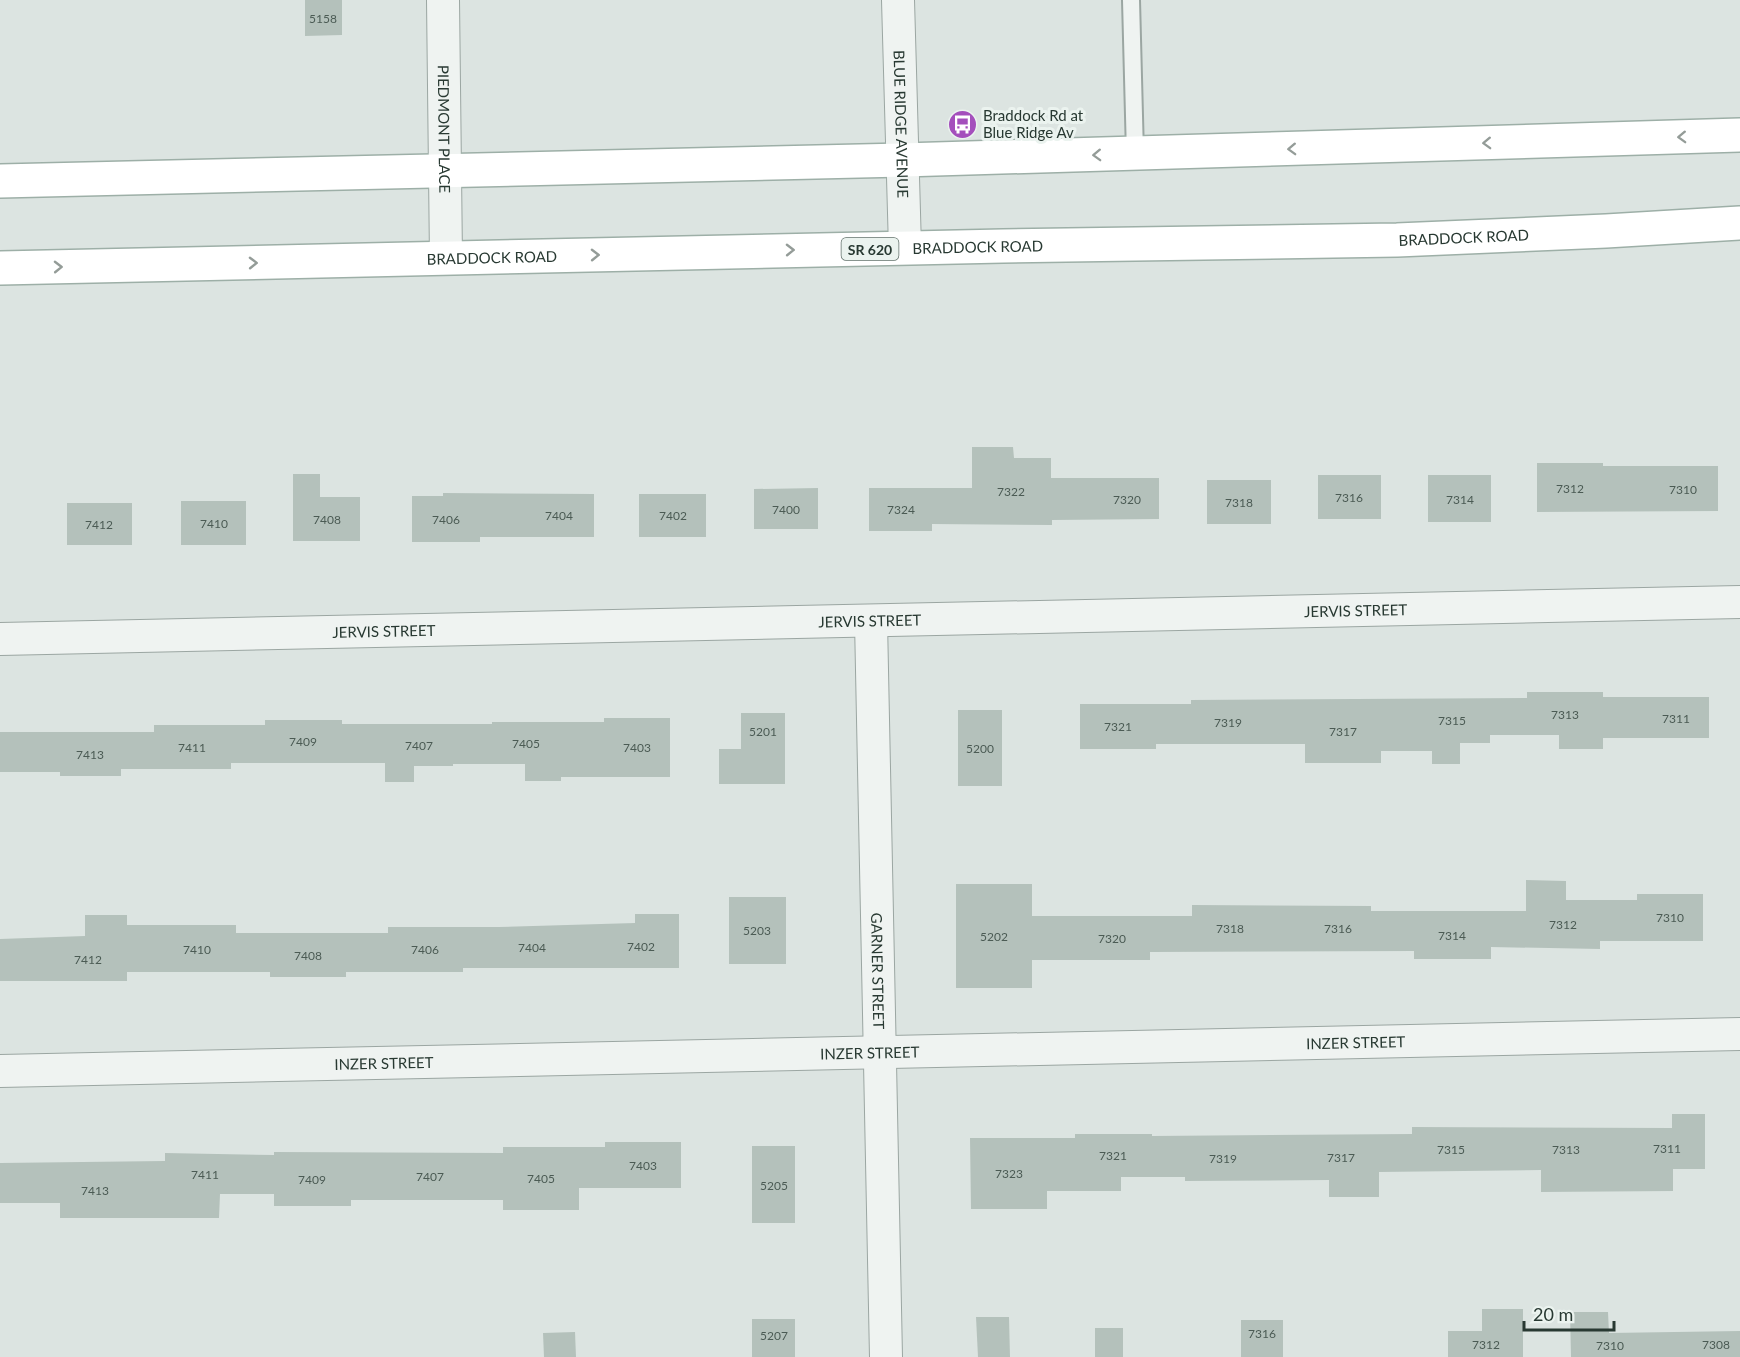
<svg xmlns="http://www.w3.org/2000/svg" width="1740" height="1357" font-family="Lato,sans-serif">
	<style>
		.building { fill: #b4c1bb }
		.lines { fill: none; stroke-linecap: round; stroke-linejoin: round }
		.service-casing { stroke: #9ba6a2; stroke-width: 20 }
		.minor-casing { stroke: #9ba6a2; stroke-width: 34 }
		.primary-casing { stroke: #9dafa7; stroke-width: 36 }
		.service { stroke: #eff3f1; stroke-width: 16 }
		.minor { stroke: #eff3f1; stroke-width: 32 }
		.primary { stroke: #fff; stroke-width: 33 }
		.oneway { stroke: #949c98 }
		.labels { text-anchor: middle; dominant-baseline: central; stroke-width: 6; stroke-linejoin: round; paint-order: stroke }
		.number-label { font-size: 12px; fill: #4b5b54 }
		.shield { fill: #ebf3ef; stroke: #62716b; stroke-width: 1.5 }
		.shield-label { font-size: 14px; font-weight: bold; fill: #283932 }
		.poi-label { font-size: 15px; fill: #283932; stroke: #ebf3ef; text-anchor: start }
		.street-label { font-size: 15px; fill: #283932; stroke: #ebf3ef }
	</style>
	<rect width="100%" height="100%" fill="#dce4e1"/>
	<g class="building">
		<polygon points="305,0 342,0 342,35 305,36"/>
		<polygon points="972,447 1013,447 1014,458 1051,458 1051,478 1159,478 1159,519 1052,520 1052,525 932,524 932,531 869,531 869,488 972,488"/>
		<polygon points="1537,463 1603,463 1603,466 1718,466 1718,511 1537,512"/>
		<polygon points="293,474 320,474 320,497 360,497 360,541 293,541"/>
		<rect x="1318" y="475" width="63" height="44"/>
		<rect x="1428" y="475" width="63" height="47"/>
		<rect x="1207" y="480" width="64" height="44"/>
		<polygon points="818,488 818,529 754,529 754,489"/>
		<polygon points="443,493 594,494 594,537 480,537 480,542 412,542 412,496 443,496"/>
		<rect x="639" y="494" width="67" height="43"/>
		<rect x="181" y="501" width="65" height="44"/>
		<rect x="67" y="503" width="65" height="42"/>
		<polygon points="1527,692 1603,692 1603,697 1709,697 1709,738 1603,738 1603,749 1559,749 1559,735 1490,735 1490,743 1460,743 1460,764 1432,764 1432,751 1381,751 1381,763 1305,763 1305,744 1156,744 1156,749 1080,749 1080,704 1191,704 1191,700 1527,698"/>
		<rect x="958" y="710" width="44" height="76"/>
		<polygon points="741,713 785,713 785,784 719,784 719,749 741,749"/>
		<polygon points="604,718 670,718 670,777 561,777 561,781 525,781 525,764 453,764 453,766 414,766 414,782 385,782 385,763 231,763 231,769 121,769 121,776 60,776 60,772 0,772 0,732 154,732 154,725 265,725 265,720 342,720 342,724 492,724 492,722 604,722"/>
		<polygon points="1526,880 1566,881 1566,900 1637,900 1637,894 1703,894 1703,941 1600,941 1600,949 1491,947 1491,959 1414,959 1414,951 1150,952 1150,960 1032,960 1032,988 956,988 956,884 1032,884 1032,916 1192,916 1192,905 1371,906 1371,911 1526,911"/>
		<rect x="729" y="897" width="57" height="67"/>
		<polygon points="635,914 679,914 679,968 463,968 463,972 346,972 346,977 270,977 270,972 127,972 127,981 0,981 0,939 85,936 85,915 127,915 127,925 236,925 236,933 388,933 388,927 499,927 635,923"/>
		<polygon points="1672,1114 1705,1114 1705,1169 1673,1169 1673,1191 1541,1192 1541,1170 1379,1172 1379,1197 1329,1197 1329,1180 1185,1181 1185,1177 1121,1177 1121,1191 1047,1191 1047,1209 971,1209 970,1138 1075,1138 1075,1134 1152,1134 1152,1136 1412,1134 1412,1127 1672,1128"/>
		<polygon points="605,1142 681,1142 681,1188 579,1188 579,1210 503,1210 503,1200 351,1200 351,1206 274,1206 274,1194 220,1194 219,1218 60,1218 60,1203 0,1203 0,1163 165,1161 165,1153 274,1155 274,1152 503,1153 503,1147 605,1147"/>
		<rect x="752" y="1146" width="43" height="77"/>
		<polygon points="1482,1309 1523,1309 1523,1357 1448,1357 1448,1331 1482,1331"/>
		<polygon points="1570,1312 1608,1312 1609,1333 1740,1331 1740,1357 1571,1357"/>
		<polygon points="976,1317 1009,1317 1010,1357 978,1357"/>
		<rect x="752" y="1319" width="43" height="38"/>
		<rect x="1241" y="1320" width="42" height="37"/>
		<rect x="1095" y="1328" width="28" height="29"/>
		<polygon points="575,1332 576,1357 544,1357 543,1333"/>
	</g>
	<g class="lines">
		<defs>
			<polyline id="service" points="1131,0 1135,154"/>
			<g id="minor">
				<path id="s1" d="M443,0L446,258"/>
				<path id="s2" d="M898,0L905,248"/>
				<path id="s3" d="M871,621L886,1357"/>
				<path id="s4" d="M0,639L1740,602"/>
				<path id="s5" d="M0,1071L1740,1034"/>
			</g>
			<g id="primary">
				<polyline points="0,181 903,160 1740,135"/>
				<path id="s6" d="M0,268L1003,246L1397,240L1606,231L1740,223"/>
			</g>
		</defs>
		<use href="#service" class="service-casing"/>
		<use href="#minor" class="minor-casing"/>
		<use href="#primary" class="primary-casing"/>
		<use href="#service" class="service"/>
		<use href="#minor" class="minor"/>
		<use href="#primary" class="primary"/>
	</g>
	<defs><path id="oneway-chevron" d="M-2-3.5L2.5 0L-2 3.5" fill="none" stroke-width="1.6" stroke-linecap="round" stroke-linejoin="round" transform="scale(1.5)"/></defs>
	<g class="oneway">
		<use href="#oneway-chevron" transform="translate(1682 137) rotate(178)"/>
		<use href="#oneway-chevron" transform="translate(1487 143) rotate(178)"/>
		<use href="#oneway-chevron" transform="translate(1292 149) rotate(178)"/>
		<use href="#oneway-chevron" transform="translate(1097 155) rotate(178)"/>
		<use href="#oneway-chevron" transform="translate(790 250) rotate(-1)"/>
		<use href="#oneway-chevron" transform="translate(595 255) rotate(-1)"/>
		<use href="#oneway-chevron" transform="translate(253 263) rotate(-1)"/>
		<use href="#oneway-chevron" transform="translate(58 267) rotate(-1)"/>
	</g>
	<defs>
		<symbol id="bus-disc" viewBox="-11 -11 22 22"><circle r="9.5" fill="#a44fbc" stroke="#ebf3ef"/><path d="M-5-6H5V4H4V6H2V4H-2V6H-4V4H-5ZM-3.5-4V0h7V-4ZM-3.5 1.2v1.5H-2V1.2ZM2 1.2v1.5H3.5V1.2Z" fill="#fff"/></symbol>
	</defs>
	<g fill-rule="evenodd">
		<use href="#bus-disc" x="946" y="108" width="33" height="33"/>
	</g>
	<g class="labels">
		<g class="number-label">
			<text x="323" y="18">5158</text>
			<text x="1570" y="488">7312</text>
			<text x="1683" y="489">7310</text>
			<text x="1011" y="491">7322</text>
			<text x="1349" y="497">7316</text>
			<text x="1127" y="499">7320</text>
			<text x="1460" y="499">7314</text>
			<text x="1239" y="502">7318</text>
			<text x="786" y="509">7400</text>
			<text x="901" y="509">7324</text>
			<text x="559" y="515">7404</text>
			<text x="673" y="515">7402</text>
			<text x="327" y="519">7408</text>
			<text x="446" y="519">7406</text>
			<text x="214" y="523">7410</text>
			<text x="99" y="524">7412</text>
			<text x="1565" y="714">7313</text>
			<text x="1676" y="718">7311</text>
			<text x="1452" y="720">7315</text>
			<text x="1228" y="722">7319</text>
			<text x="1118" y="726">7321</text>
			<text x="763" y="731">5201</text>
			<text x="1343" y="731">7317</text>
			<text x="303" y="741">7409</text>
			<text x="526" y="743">7405</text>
			<text x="419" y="745">7407</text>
			<text x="192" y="747">7411</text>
			<text x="637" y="747">7403</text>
			<text x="980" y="748">5200</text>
			<text x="90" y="754">7413</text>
			<text x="1670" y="917">7310</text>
			<text x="1563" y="924">7312</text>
			<text x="1230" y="928">7318</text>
			<text x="1338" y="928">7316</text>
			<text x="757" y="930">5203</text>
			<text x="1452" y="935">7314</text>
			<text x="994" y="936">5202</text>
			<text x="1112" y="938">7320</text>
			<text x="641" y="946">7402</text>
			<text x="532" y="947">7404</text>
			<text x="197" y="949">7410</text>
			<text x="425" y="949">7406</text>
			<text x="308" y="955">7408</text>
			<text x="88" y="959">7412</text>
			<text x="1667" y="1148">7311</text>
			<text x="1451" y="1149">7315</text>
			<text x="1566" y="1149">7313</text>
			<text x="1113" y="1155">7321</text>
			<text x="1341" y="1157">7317</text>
			<text x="1223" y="1158">7319</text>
			<text x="643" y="1165">7403</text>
			<text x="1009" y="1173">7323</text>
			<text x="205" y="1174">7411</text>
			<text x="430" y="1176">7407</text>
			<text x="541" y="1178">7405</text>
			<text x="312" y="1179">7409</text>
			<text x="774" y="1185">5205</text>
			<text x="95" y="1190">7413</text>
			<text x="1262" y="1333">7316</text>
			<text x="774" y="1335">5207</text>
			<text x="1486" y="1344">7312</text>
			<text x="1716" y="1344">7308</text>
			<text x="1610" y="1345">7310</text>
		</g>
		<rect class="shield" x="841.5" y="238" width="57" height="22" rx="4.5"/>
		<g class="shield-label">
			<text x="870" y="249">SR 620</text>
		</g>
		<g class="poi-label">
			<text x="983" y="115">Braddock Rd at<tspan x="983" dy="17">Blue Ridge Av</tspan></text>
		</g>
		<g class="street-label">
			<text stroke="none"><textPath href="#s2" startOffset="124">BLUE RIDGE AVENUE</textPath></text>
			<text stroke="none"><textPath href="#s1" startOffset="129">PIEDMONT PLACE</textPath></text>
			<text stroke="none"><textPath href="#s6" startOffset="1464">BRADDOCK ROAD</textPath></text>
			<text stroke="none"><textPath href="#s6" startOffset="978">BRADDOCK ROAD</textPath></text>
			<text stroke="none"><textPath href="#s6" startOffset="492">BRADDOCK ROAD</textPath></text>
			<text stroke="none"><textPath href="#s4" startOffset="1356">JERVIS STREET</textPath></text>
			<text stroke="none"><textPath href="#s4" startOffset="870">JERVIS STREET</textPath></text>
			<text stroke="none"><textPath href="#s4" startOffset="384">JERVIS STREET</textPath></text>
			<text stroke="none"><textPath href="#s3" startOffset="350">GARNER STREET</textPath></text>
			<text stroke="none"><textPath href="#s5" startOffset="1356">INZER STREET</textPath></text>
			<text stroke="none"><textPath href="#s5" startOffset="870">INZER STREET</textPath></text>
			<text stroke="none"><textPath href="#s5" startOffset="384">INZER STREET</textPath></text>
		</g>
	</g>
	<path d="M1524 1321v9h90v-9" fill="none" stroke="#283932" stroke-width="3"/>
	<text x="1533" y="1321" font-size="18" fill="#283932" stroke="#ebf3ef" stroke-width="4.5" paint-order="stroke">20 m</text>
</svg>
